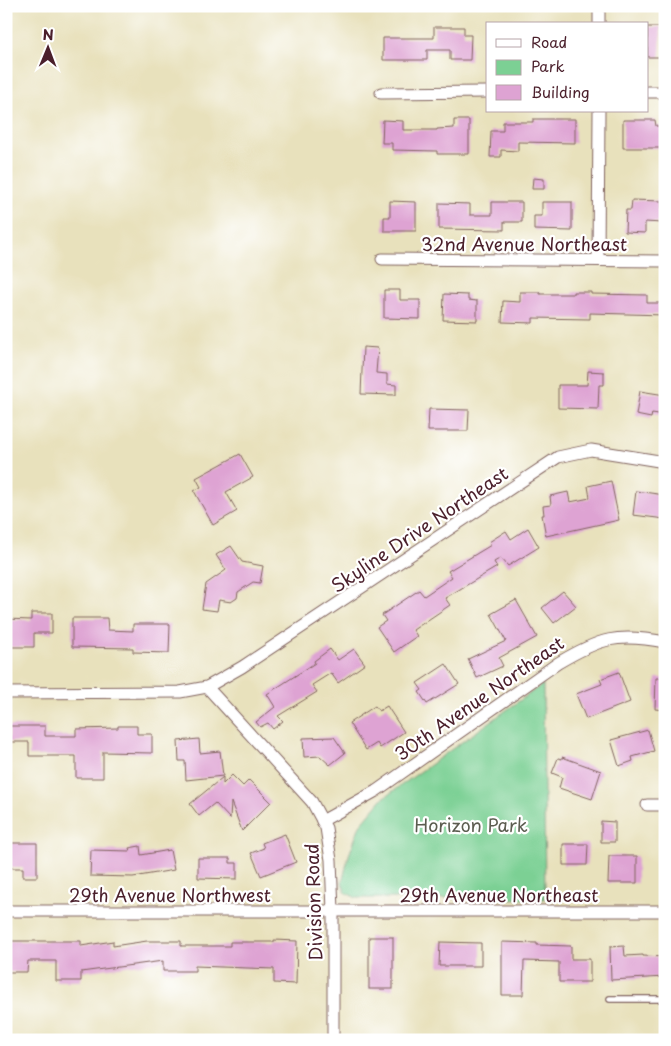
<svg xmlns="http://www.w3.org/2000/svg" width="671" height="1046" font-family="'Playpen Sans',sans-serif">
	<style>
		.green { fill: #7cd094; stroke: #637860 }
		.building { fill: #dea3d3 }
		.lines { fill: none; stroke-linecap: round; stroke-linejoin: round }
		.service-casing { stroke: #81635e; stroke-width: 8 }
		.minor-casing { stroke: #81635e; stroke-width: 13 }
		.service { stroke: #fff; stroke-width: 5.5 }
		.minor { stroke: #fff; stroke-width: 11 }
		.labels { text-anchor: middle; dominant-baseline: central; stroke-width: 4.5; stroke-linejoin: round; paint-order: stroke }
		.street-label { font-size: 18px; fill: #4a1f2b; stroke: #fff }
		.park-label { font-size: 18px; fill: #5c5d50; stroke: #fff }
	</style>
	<rect width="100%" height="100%" fill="#fff"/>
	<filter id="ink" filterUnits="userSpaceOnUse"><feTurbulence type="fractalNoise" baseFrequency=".02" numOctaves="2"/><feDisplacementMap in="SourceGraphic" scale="10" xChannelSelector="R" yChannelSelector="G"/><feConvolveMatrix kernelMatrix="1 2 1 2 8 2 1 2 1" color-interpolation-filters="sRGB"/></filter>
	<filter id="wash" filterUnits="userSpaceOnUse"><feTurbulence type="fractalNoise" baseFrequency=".0096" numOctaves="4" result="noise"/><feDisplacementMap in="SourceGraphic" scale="20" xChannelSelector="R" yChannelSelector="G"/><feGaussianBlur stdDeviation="1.12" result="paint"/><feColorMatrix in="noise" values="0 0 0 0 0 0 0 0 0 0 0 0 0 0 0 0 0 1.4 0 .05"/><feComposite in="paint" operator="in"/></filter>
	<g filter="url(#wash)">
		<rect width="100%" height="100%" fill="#e8e1bc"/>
		<polygon class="green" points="543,684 545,899 357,898 346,893 342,883 349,855 360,825 382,799"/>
		<g id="blocks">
			<g class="building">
				<polygon points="434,27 464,27 464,35 471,35 470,60 450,60 450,50 427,50 427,60 383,60 383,38 434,38"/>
				<polygon points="647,27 661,27 660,57 647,57"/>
				<polygon points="533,119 575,119 575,143 518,142 518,151 501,150 501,157 490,157 491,131 503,131 503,122 533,122"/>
				<polygon points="383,120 403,121 403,130 437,130 437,129 454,128 454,120 469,120 469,154 437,154 437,151 392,150 392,143 382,143"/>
				<polygon points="623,120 655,120 656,126 663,126 663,148 623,148"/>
				<polygon points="533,178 544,179 544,189 532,189"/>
				<polygon points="632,200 662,201 662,223 645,222 645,233 625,232 626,210 631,210"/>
				<polygon points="390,201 416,202 416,231 384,231 384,217 390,217"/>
				<polygon points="492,202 522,202 522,222 504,222 504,230 439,229 439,203 470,204 470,215 492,215"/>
				<polygon points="542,202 572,202 572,231 534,230 534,216 542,216"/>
				<polygon points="384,290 400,290 400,300 420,300 420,319 384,318"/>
				<polygon points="520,292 540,292 540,294 573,294 573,292 591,292 591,294 647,295 647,303 665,303 665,315 590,313 590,319 533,318 533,323 502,322 503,301 520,302"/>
				<polygon points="444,294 468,295 468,300 477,301 477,321 443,320"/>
				<polygon points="363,347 378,348 376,373 387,374 387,384 396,385 396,395 361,394"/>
				<polygon points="588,371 604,372 604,385 599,385 598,409 558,408 558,385 587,385"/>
				<polygon points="640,391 665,395 665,415 652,413 651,418 636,415"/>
				<polygon points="429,409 469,410 468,431 428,431"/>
				<polygon points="240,454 253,477 226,492 237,511 213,525 194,491 201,487 196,478"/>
				<polygon points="611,481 619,520 546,536 542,515 544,515 543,506 551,505 550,496 568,492 570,502 590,498 588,486"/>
				<polygon points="636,491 665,495 665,519 633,515"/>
				<polygon points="528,528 539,547 508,566 501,558 494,562 497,567 445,598 450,605 413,630 417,636 394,652 377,627 386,621 382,615 419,590 424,596 452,577 448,571 491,545 489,542 506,531 511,539"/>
				<polygon points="231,546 242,562 263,566 260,583 253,582 238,592 237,598 231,602 219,600 217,611 202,609 206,584 226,570 216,555"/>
				<polygon points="563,591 576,606 554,623 542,608"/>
				<polygon points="516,600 537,637 499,658 503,666 477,678 468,659 506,641 491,614"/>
				<polygon points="31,613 52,613 52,633 34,633 34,647 6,647 6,619 31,620"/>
				<polygon points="72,618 107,618 108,630 133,631 133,624 170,624 169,653 133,652 133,648 72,647"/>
				<polygon points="330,649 338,660 354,649 365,664 338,683 331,673 312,685 317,692 278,716 283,721 273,729 268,723 260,727 256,722 275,707 267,694 315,663 314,661"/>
				<polygon points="446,664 459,684 427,704 419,692 422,690 417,683"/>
				<polygon points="619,672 630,702 586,719 576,694 602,684 600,679"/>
				<polygon points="656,678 665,678 665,710 655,709"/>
				<polygon points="375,706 379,711 387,706 404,732 380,748 377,743 366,750 349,723"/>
				<polygon points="9,726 45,726 45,736 76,736 76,729 118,728 118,726 137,726 137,734 152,734 152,753 103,752 103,778 76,778 76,756 29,756 29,742 9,742"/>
				<polygon points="648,730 654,751 632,757 633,761 619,766 611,740"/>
				<polygon points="334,737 345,753 330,765 320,756 304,757 303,738"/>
				<polygon points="199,739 200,753 220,751 223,776 186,780 185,761 179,761 178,741"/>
				<polygon points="562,757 601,771 592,799 559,788 562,777 552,773 558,758 562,759"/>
				<polygon points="232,775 243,786 249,780 271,802 242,831 231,802 230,819 215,803 199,816 190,804 223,777 223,784"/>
				<polygon points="601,821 615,822 615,842 601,842"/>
				<polygon points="285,834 296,862 261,876 251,853 264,848 262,843"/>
				<polygon points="8,843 37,843 37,877 23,877 23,868 9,868"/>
				<polygon points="563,844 588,844 587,865 563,865"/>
				<polygon points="140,846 141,855 170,850 174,870 133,877 90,876 91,850 130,851 129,848"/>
				<polygon points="609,856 637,856 637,883 608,883"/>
				<polygon points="198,858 230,858 230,863 237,863 237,879 198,878"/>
				<rect x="369" y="937" width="24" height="52"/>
				<polygon points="274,940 297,941 296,984 274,983 274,969 195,966 195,971 163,971 163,961 81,972 81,981 56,981 56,961 28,961 27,972 6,972 6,941 81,941 81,946 113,941 113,946 147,941 181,941 181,946 230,946 230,942 274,942"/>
				<polygon points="440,942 481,943 481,966 439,966"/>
				<polygon points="502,942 537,943 537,945 571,946 571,959 590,959 590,982 559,982 559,962 524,961 523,995 502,995"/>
				<polygon points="624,946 625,956 643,955 643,956 665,957 665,977 611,980 610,947"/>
			</g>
		</g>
	</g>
	<g filter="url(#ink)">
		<use href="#blocks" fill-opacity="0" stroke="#81635e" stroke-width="1"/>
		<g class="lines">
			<defs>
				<polyline id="service" points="610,999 665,999"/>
				<g id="minor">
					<polyline points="599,24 599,6"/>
					<polyline points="647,92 665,92"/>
					<polyline points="381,93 487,92"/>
					<polyline points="382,259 665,261"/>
					<polyline points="598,260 599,111"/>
					<polyline points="207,687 312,802 326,828 331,860 333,911 333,1040"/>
					<polyline points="6,693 180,692 207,687 242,667 558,457 591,450 665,462"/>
					<polyline points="647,805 665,805"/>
					<path d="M322,821L376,791L558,663C600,638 617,633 665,642"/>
					<polyline points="6,911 665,911"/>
				</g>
			</defs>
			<use href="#service" class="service-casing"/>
			<use href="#minor" class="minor-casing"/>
			<use href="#service" class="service"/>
			<use href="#minor" class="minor"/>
		</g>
	</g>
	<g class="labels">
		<g class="street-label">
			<text x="524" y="243">32nd Avenue Northeast</text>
			<text transform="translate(419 529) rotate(-34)">Skyline Drive Northeast</text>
			<text transform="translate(479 698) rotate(-35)">30th Avenue Northeast</text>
			<text x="170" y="894">29th Avenue Northwest</text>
			<text x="499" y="894">29th Avenue Northeast</text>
			<text transform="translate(313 902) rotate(-92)">Division Road</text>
		</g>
		<g class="park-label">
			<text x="471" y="824">Horizon Park</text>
		</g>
	</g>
	<rect width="671" height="1046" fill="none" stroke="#fff" stroke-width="25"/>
	<rect x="486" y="22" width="162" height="90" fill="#ffffff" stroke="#b7a5aa"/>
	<rect x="496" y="39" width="25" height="8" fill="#ffffff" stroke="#b7a5aa"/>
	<text x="531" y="48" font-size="15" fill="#4a1f2b">Road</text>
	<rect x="496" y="60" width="25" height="15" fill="#7cd094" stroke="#b7a5aa"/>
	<text x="531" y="72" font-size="15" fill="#4a1f2b">Park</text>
	<rect x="496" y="85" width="25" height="15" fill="#dea3d3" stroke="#b7a5aa"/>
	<text x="531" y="98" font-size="15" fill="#4a1f2b">Building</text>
	<g transform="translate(48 48) rotate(1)" stroke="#ffffff" stroke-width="4" paint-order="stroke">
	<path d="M0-4L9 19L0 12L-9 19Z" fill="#4a1f2b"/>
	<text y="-8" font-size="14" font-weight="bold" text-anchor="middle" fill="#4a1f2b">N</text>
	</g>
</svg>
